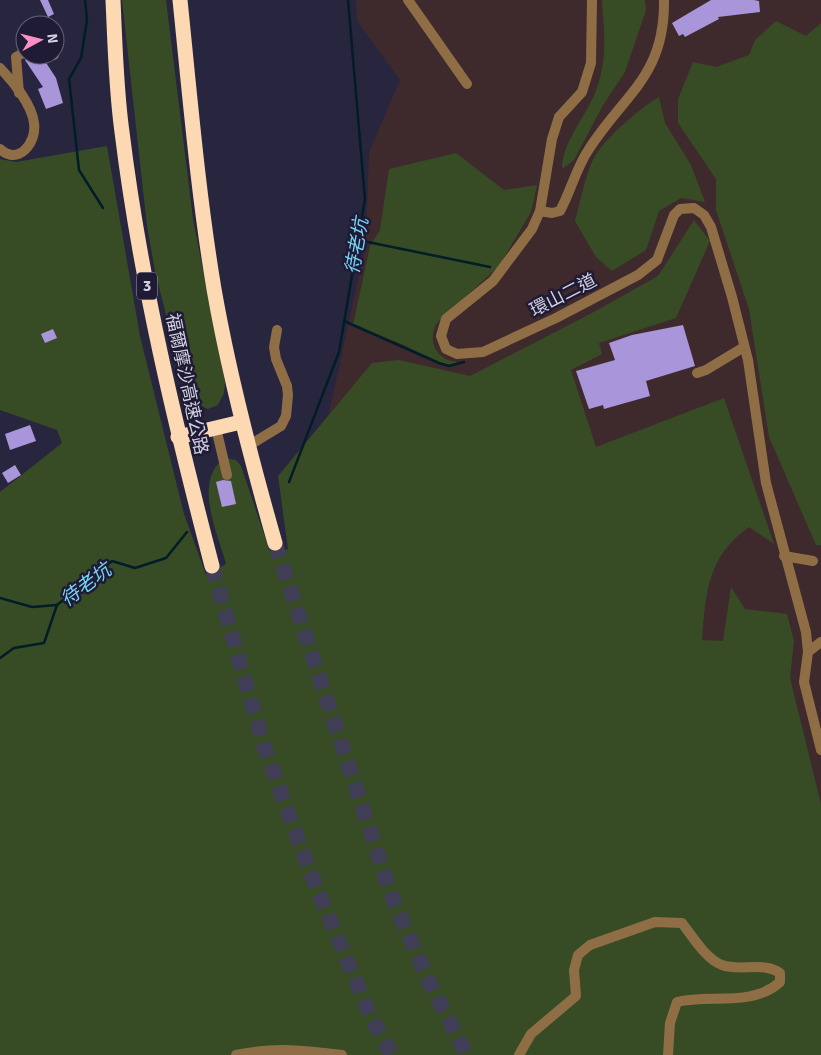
<svg xmlns="http://www.w3.org/2000/svg" width="821" height="1055" font-family="Signika,'Noto Sans TC',sans-serif">
	<style>
		.education { fill: #3e2a2c }
		.green { fill: #374c25 }
		.lines { fill: none; stroke-linecap: round; stroke-linejoin: round }
		.stream { stroke: #011d27; stroke-width: 2.5 }
		.building { fill: #a996da }
		.highway-tunnel { stroke: #413f57; stroke-width: 15; stroke-dasharray: 15 8; stroke-linecap: butt }
		.minor { stroke: #906e45; stroke-width: 10 }
		.highway { stroke: #fcd9b3; stroke-width: 15 }
		.labels { text-anchor: middle; dominant-baseline: central; stroke-width: 5; stroke-linejoin: round; paint-order: stroke }
		.shield { fill: #1f1b34; stroke: #9c9aad; stroke-width: 1 }
		.shield-label { font-size: 16px; font-weight: bold; fill: #d1d0e1 }
		.street-label { font-size: 18px; fill: #d1d0e1; stroke: #1f1b34 }
		.water-label { font-size: 19px; font-style: italic; fill: #74d2f7; stroke: #1f1b34 }
	</style>
	<rect width="100%" height="100%" fill="#28253f"/>
	<polygon class="education" points="356,0 821,0 821,1055 292,724 321,450 366,243 369,152 400,80 357,21"/>
	<g class="green">
		<polygon points="122,0 166,0 193,219 225,383 224,393 218,405 208,409 193,402 184,386 155,271 147,226"/>
		<path d="M602,0H645L646,10L625,72L603,105L574,160L562,169C563,139 587,116 597,88C608,56 604,33 602,0Z"/>
		<polygon points="776,21 806,36 821,23 821,545 816,545 769,437 749,309 716,210 716,179 678,123 678,99 693,62 716,67 749,55 755,40"/>
		<path d="M659,97L665,123L691,165L705,202L681,198L659,211L646,250L612,271L596,257L575,221C580,204 586,172 594,158C604,139 640,108 659,97Z"/>
		<path d="M107,146L140,336L184,514L206,575L226,564C218,534 192,480 225,458L236,460L241,466L271,555L288,549L278,476L372,363L399,360L470,376L592,313L658,276L694,220L710,241L676,318L599,343L602,354L571,370L596,447L724,398L774,544L749,527C707,557 706,592 702,640L723,641L731,587L745,609L787,614L794,641L790,678L821,804V1055H0V492L62,443L57,430L0,410V159L16,162Z"/>
		<path d="M456,153L504,190L537,185L531,212L499,266L436,324C427,344 438,362 460,362L446,365L439,363L404,345L353,325L370,246L380,230L389,169Z"/>
	</g>
	<g class="lines">
		<g class="stream">
			<polyline points="85,0 87,20 81,58 69,79 79,170 103,208"/>
			<polyline points="358,240 490,267"/>
			<polyline points="344,321 439,363 449,366 464,362"/>
			<polyline points="289,482 339,352 365,199 348,0"/>
			<polyline points="0,598 32,607 57,605"/>
			<polyline points="0,658 14,648 44,643 57,605 112,561 135,568 166,558 187,532"/>
		</g>
	</g>
	<g class="building">
		<polygon points="40,0 48,0 54,14 48,17"/>
		<polygon points="711,0 754,0 759,1 760,12 718,17 719,19 685,37 683,34 679,36 672,23"/>
		<polygon points="31,55 41,55 56,78 63,103 46,109 38,89 43,87 25,60"/>
		<polygon points="683,325 695,366 646,381 650,396 604,409 603,405 589,409 576,371 615,360 609,343 632,335"/>
		<polygon points="53,329 57,338 45,343 41,334"/>
		<polygon points="30,425 36,441 10,450 5,434"/>
		<polygon points="15,465 21,475 8,483 2,473"/>
		<polygon points="223,480 231,481 236,504 222,507 216,482"/>
	</g>
	<g class="lines">
		<g class="highway-tunnel">
			<polyline points="275,543 392,897 429,982 467,1055"/>
			<polyline points="212,566 264,746 310,872 371,1017 392,1055"/>
		</g>
		<g class="minor">
			<polyline points="408,0 467,84"/>
			<polyline points="592,0 591,63 582,92 559,117 552,139 540,211 532,229 493,281 446,319 441,336 446,349 457,354 483,352 556,318 638,275 657,260 674,215 680,209 694,208 704,215 711,227 732,297 748,360 766,483 806,632 808,652 804,682 821,750"/>
			<polyline points="53,55 54,55"/>
			<path d="M0,68C13,81 32,105 34,123C37,143 18,166 0,149"/>
			<polyline points="19,93 16,57 25,52"/>
			<path d="M540,211L552,213L560,211C571,191 576,168 589,149C625,93 665,76 664,0"/>
			<polyline points="697,373 706,370 744,347"/>
			<polyline points="216,428 227,475"/>
			<polyline points="248,446 281,426 286,416 288,395 287,386 276,359 274,347 277,330"/>
			<polyline points="784,556 813,561"/>
			<polyline points="808,652 821,642"/>
			<path d="M236,1055C273,1047 305,1050 342,1055"/>
			<path d="M519,1055L531,1034L576,996L574,970L578,955L590,945L655,922L682,923C692,936 706,959 722,965C741,972 763,961 780,973V982C753,1007 710,994 677,1002L670,1023L668,1055"/>
		</g>
		<g class="highway">
			<path d="M113,0C115,44 116,89 122,132C140,279 175,424 212,566"/>
			<path d="M180,0C190,97 198,193 214,289C229,375 251,459 275,543"/>
			<polyline points="178,437 241,422"/>
		</g>
	</g>
	<g class="labels">
		<rect class="shield" x="137" y="272.5" width="20" height="27" rx="4"/>
		<g class="shield-label">
			<text x="147" y="286">3</text>
		</g>
		<g class="street-label">
			<text transform="translate(563 295) rotate(-27)">環山二道</text>
			<text transform="translate(187 384) rotate(78)">福爾摩沙高速公路</text>
		</g>
		<g class="water-label">
			<text transform="translate(357 246) rotate(-80)">待老坑</text>
			<text transform="translate(86 585) rotate(-37)">待老坑</text>
		</g>
	</g>
	<g transform="translate(40 40) rotate(83)"><circle r="24" fill="#1f1b34" stroke="#666379"/>
	<path d="M0-4L9 19L0 12L-9 19Z" fill="#fb8fc4"/>
	<text y="-8" font-size="14" font-weight="bold" text-anchor="middle" fill="#d1d0e1">N</text>
	</g>
</svg>
